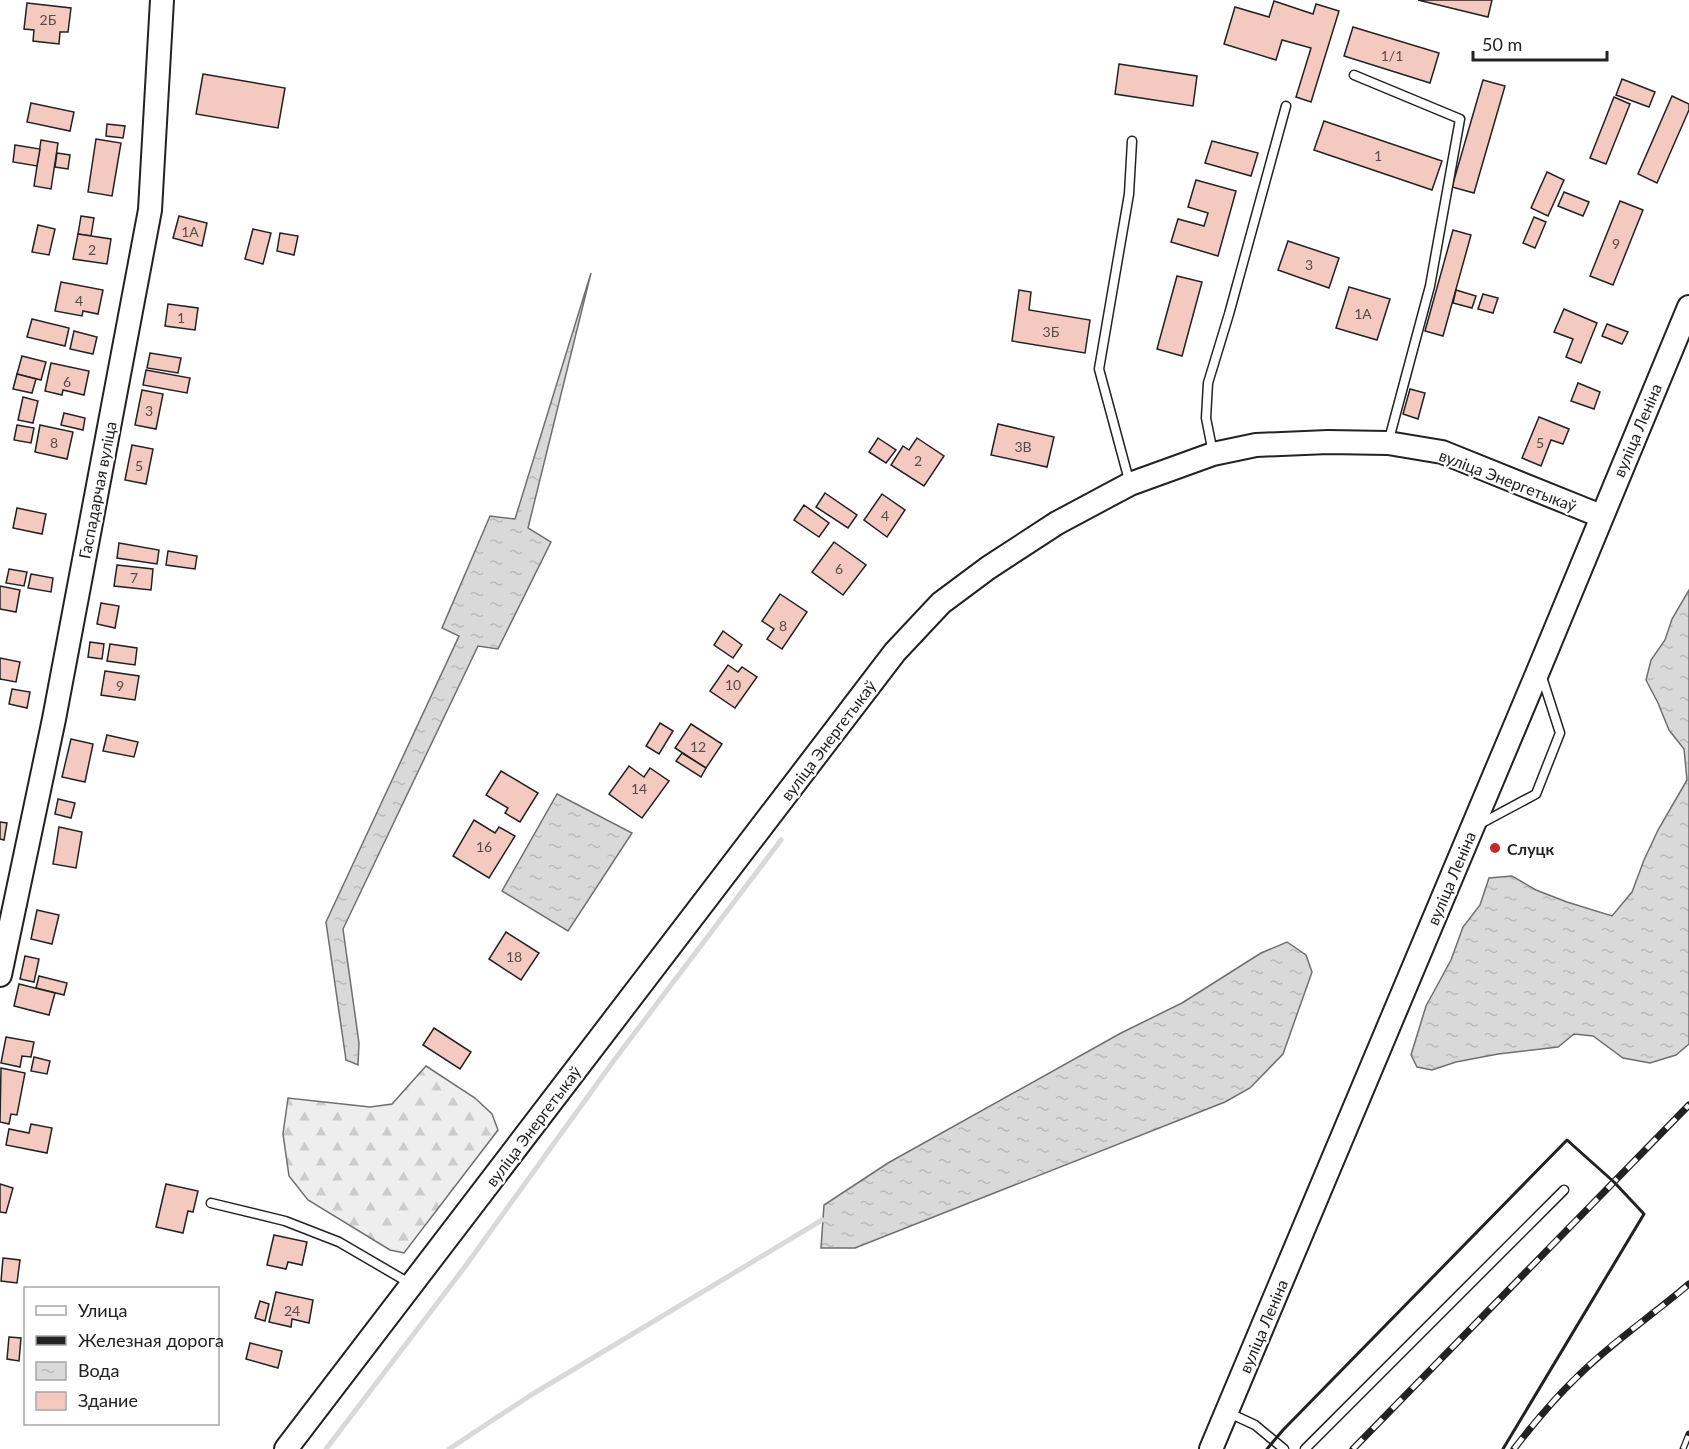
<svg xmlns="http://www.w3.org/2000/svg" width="1689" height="1449" font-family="Lato,sans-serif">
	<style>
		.forest { fill: url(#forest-firs); stroke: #6f6f6f; stroke-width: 1.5 }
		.water { fill: url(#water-ripples); stroke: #6f6f6f; stroke-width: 1.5 }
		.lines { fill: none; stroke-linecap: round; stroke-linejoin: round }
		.stream { stroke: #d9d9d9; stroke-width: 5 }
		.building { fill: #f3c9c0; stroke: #222; stroke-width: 1.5 }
		.lane-casing { stroke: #222; stroke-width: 11 }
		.secondary-casing { stroke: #222; stroke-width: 26 }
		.lane { stroke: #fff; stroke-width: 8 }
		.secondary { stroke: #fff; stroke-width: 22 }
		.rail-casing { stroke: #222; stroke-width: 7 }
		.rail { stroke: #fff; stroke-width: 4.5; stroke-dasharray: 14; stroke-linecap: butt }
		.wall { stroke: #222; stroke-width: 3 }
		.poi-dot { fill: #c62828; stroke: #fff; stroke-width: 2 }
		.labels { text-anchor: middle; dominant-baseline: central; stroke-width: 4.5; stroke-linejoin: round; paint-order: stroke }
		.number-label { font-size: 14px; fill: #564c4a }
		.street-label { font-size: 16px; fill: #222; stroke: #fff }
		.poi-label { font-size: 16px; font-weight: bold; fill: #222; stroke: #fff; text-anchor: start }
	</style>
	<defs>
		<pattern id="forest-firs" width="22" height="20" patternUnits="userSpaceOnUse" patternTransform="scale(1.5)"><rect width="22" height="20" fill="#eee"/><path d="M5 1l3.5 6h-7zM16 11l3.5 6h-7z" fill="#ccc"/></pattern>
		<pattern id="water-ripples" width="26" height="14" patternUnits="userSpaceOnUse" patternTransform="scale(1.5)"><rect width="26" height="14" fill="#d9d9d9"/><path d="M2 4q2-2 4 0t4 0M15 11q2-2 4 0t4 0" fill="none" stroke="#bababa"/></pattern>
	</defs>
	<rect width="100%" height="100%" fill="#fff"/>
	<polygon class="forest" points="426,1066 475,1098 492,1114 498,1130 404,1253 390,1250 308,1200 289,1176 283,1134 288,1098 370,1107 392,1104"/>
	<g class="water">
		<polygon points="591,273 528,528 551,542 498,649 478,646 343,929 359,1043 358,1065 346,1060 326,922 459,636 442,628 490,516 515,519"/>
		<polygon points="1689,590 1689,1044 1676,1055 1650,1063 1623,1058 1593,1036 1574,1034 1558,1047 1498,1054 1456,1062 1432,1070 1417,1067 1411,1055 1426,1006 1451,960 1463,927 1480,905 1489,878 1512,876 1536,890 1567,902 1612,916 1632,892 1644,860 1658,830 1687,780 1684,749 1669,730 1658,703 1646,680 1651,660 1665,640 1672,619"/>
		<polygon points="557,794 632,833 568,931 502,891"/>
		<polygon points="1287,942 1306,955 1312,972 1283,1054 1250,1088 1225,1102 855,1248 821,1248 824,1205 888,1163 1121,1033 1182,1003 1261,953"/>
	</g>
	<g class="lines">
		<g class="stream">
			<polyline points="326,1449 464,1268 615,1059 781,840"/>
			<polyline points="449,1449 531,1395 822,1220"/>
		</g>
	</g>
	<g class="building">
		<polygon points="1418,0 1492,0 1488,17"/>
		<polygon points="1274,1 1313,14 1316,4 1339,11 1311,102 1296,97 1311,48 1282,40 1276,60 1224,44 1235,7 1269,17"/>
		<polygon points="27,3 71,8 68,32 60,32 59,44 33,41 34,30 24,29"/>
		<polygon points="1353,27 1439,53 1430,83 1344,56"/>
		<polygon points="1119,64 1197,76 1193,106 1115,94"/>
		<polygon points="203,74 285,88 278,128 196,114"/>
		<polygon points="1622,79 1655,92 1649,107 1616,95"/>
		<polygon points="1483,80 1505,86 1474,193 1452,187"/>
		<polygon points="1672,96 1689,104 1689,110 1657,183 1638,174"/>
		<polygon points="1614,97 1630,104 1606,164 1590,158"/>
		<polygon points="31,103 74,112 70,131 27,122"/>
		<polygon points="1324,121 1442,161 1432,190 1314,150"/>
		<polygon points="107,124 125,126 123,138 106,136"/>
		<polygon points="96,139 121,143 112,196 88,192"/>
		<polygon points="41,140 58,143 51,189 34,186"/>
		<polygon points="1212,141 1258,153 1251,176 1205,163"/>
		<polygon points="15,145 40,149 37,166 13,162"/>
		<polygon points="57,153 70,155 68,169 55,167"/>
		<polygon points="1547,172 1564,180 1548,216 1531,208"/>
		<polygon points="1196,180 1236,191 1218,256 1171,242 1178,219 1204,226 1208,213 1188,207"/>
		<polygon points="1564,192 1589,202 1583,216 1558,206"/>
		<polygon points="1620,201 1643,210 1613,285 1590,276"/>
		<polygon points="81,216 94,218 91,236 78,234"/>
		<polygon points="179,216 207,223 202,246 173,238"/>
		<polygon points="1534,217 1546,222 1535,248 1523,243"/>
		<polygon points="38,225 55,229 49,255 32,252"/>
		<polygon points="253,229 271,233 263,264 245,259"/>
		<polygon points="1453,230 1471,235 1443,336 1425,331"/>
		<polygon points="280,233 298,236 294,255 277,251"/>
		<polygon points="78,234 111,239 107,264 73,259"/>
		<polygon points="1288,241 1339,258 1329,288 1278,270"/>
		<polygon points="1177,276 1202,282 1182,356 1157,349"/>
		<polygon points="61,282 103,290 98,314 83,311 82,316 55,311"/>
		<polygon points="1349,287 1390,299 1377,340 1336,328"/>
		<polygon points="1019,290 1031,292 1029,310 1090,320 1085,353 1012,341"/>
		<polygon points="1456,290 1476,296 1472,308 1453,303"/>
		<polygon points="1483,294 1498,298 1493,313 1478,309"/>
		<polygon points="168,304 198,308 195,330 165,326"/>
		<polygon points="1564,309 1597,323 1581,363 1566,357 1573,339 1554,332"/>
		<polygon points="32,319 69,328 65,346 27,337"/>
		<polygon points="1607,324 1628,332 1622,344 1602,336"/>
		<polygon points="74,331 97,337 93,354 70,349"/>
		<polygon points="150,353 181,358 178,373 147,368"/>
		<polygon points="22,356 46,362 41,380 17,374"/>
		<polygon points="51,363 89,371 84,395 63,390 62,395 45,391"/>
		<polygon points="146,370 190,378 187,393 143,385"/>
		<polygon points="17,374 36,379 32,393 13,389"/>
		<polygon points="1578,383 1600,392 1594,409 1571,401"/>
		<polygon points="1410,389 1425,393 1418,419 1403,414"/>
		<polygon points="142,390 163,394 156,429 135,425"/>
		<polygon points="23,397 38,401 33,423 18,420"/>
		<polygon points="64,413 85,418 83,430 61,425"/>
		<polygon points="1539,417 1569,429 1563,444 1551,440 1541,466 1522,458"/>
		<polygon points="998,424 1054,437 1047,467 991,455"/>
		<polygon points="17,425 34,428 31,443 14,440"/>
		<polygon points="40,425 73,432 67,459 35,452"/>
		<polygon points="878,438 896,450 886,463 869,452"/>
		<polygon points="917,438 944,456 924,486 891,465 903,446 909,450"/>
		<polygon points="132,445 153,449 146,484 125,480"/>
		<polygon points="825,493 857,515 848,528 816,507"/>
		<polygon points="882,494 905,510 887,537 864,520"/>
		<polygon points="804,505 829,523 819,537 794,520"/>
		<polygon points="17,508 46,514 42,534 13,528"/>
		<polygon points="834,542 866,565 843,595 812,572"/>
		<polygon points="119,543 159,550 157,564 117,558"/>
		<polygon points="168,551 197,556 195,569 166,565"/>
		<polygon points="117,565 153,569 151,590 114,586"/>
		<polygon points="9,569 27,572 24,586 6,583"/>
		<polygon points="31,574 53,578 51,592 28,588"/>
		<polygon points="0,586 20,590 16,612 0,609"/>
		<polygon points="780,594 807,612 782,649 767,639 774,629 762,621"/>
		<polygon points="101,603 119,606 115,628 97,624"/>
		<polygon points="723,631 742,645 733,658 714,645"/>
		<polygon points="90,642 104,644 102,659 88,657"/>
		<polygon points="110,644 137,648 135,665 107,661"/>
		<polygon points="0,658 20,662 16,682 0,679 0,680"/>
		<polygon points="728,665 738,672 742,667 757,677 735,708 710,691"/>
		<polygon points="105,671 139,676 135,700 101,695"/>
		<polygon points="12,689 30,692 27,708 9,704"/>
		<polygon points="660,723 673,731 659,754 646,746"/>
		<polygon points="691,724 722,744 706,768 675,748"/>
		<polygon points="107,735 138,742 134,757 103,751"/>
		<polygon points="71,739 93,744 85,782 62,777"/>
		<polygon points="682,753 706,768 701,777 676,761"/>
		<polygon points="629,766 644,777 650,768 669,781 642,818 609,794"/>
		<polygon points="501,771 538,793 520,822 505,813 508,808 486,795"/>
		<polygon points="58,799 75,803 71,818 55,814"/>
		<polygon points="474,820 495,833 499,827 515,836 489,878 453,856"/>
		<polygon points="0,822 7,823 4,840 0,839"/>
		<polygon points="59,827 82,832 76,868 53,864"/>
		<polygon points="37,910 59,915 52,944 31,939"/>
		<polygon points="506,932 539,953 521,980 489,959"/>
		<polygon points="25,956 39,959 34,982 20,979"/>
		<polygon points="39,976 67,983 64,995 36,988"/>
		<polygon points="19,984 55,993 49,1015 14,1006"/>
		<polygon points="434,1028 471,1052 460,1069 423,1045"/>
		<polygon points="6,1037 34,1042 31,1057 22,1056 20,1067 1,1063"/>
		<polygon points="34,1057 50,1061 47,1074 31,1071"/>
		<polygon points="1,1068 25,1073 17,1115 11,1114 9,1124 0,1122"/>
		<polygon points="31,1124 52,1128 47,1153 6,1145 9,1129 29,1133"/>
		<polygon points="0,1184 13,1188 6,1213 0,1212"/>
		<polygon points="166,1184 198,1191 193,1212 188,1211 183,1233 156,1227"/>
		<polygon points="274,1235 307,1242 302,1265 288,1262 286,1269 267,1265"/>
		<polygon points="3,1258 20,1260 17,1283 1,1281"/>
		<polygon points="276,1292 313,1300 309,1323 292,1319 291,1327 269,1322"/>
		<polygon points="260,1301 269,1304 265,1321 255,1318"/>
		<polygon points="9,1337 21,1338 19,1361 7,1359"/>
		<polygon points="250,1343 282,1351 278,1368 246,1359"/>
	</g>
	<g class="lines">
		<defs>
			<g id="lane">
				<polyline points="1354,75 1460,119 1430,286 1388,443"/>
				<polyline points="1213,453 1206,418 1208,383 1229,314 1286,106"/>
				<polyline points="1130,484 1099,369 1129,194 1132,141"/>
				<polyline points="1480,824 1536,794 1560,733 1542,677"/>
				<polyline points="211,1203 285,1221 339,1242 411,1284"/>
				<polyline points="1227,1412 1255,1425 1284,1449"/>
				<polyline points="1305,1449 1564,1190"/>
			</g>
			<g id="secondary">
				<polyline points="0,975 54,719 150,210 162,0"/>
				<polyline points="286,1449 895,652 941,603 988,568 1057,523 1130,484 1213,454 1256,445 1328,442 1388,443 1442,452 1601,516"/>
				<polyline points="1211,1449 1539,669 1689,307"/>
			</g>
		</defs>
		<use href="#lane" class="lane-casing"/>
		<use href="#secondary" class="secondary-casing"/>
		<use href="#lane" class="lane"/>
		<use href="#secondary" class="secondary"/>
		<defs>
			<g id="rail">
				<polyline points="1353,1449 1689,1105"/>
				<path d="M1514,1449C1534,1423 1555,1398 1578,1376C1612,1342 1653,1315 1689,1284"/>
				<polyline points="1683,1449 1689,1434"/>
			</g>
		</defs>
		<use href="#rail" class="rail-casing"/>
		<use href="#rail" class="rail"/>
		<polyline class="wall" points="1267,1449 1283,1430 1567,1140 1614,1182 1644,1214 1503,1449"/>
	</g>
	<circle class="poi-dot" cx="1495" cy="848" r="6"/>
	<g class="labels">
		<g class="number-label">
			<text x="48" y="19">2Б</text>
			<text x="1392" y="55">1/1</text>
			<text x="1378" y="155">1</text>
			<text x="190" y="231">1А</text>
			<text x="1616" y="243">9</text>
			<text x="92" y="249">2</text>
			<text x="1309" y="264">3</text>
			<text x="79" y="300">4</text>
			<text x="1363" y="313">1А</text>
			<text x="181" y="317">1</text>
			<text x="1051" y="331">3Б</text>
			<text x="67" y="381">6</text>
			<text x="149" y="410">3</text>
			<text x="54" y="442">8</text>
			<text x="1540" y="442">5</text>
			<text x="1023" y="446">3В</text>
			<text x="918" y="460">2</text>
			<text x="139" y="465">5</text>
			<text x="885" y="515">4</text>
			<text x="839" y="568">6</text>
			<text x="134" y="577">7</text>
			<text x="783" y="625">8</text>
			<text x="733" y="684">10</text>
			<text x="120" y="685">9</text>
			<text x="698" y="746">12</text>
			<text x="639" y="788">14</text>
			<text x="484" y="846">16</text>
			<text x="514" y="956">18</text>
			<text x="292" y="1310">24</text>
		</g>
		<g class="street-label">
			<text transform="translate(1637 430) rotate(-67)">вуліца Леніна</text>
			<text transform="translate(1508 480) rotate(21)">вуліца Энергетыкаў</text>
			<text transform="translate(97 490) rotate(-79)">Гаспадарчая вуліца</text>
			<text transform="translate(828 740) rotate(-53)">вуліца Энергетыкаў</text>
			<text transform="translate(1451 878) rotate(-67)">вуліца Леніна</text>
			<text transform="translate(533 1126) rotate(-53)">вуліца Энергетыкаў</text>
			<text transform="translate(1263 1326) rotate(-67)">вуліца Леніна</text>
		</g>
		<g class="poi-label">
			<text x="1507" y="848">Слуцк</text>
		</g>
	</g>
	<rect x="24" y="1287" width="195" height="138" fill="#ffffff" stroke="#a7a7a7" stroke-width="1.5"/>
	<rect x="36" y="1306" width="30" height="9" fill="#ffffff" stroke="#a7a7a7" stroke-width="1.5"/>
	<text x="78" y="1317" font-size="18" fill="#222222">Улица</text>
	<rect x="36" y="1336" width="30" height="9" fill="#222222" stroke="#a7a7a7" stroke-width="1.5"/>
	<text x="78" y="1347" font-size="18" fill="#222222">Железная дорога</text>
	<rect x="36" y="1362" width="30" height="18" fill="url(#water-ripples)" stroke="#a7a7a7" stroke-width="1.5"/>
	<text x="78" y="1377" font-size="18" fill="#222222">Вода</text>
	<rect x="36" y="1392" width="30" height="18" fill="#f3c9c0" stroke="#a7a7a7" stroke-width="1.5"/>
	<text x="78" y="1407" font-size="18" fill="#222222">Здание</text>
	<path d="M1473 51v9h134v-9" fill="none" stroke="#222222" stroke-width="3"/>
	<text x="1482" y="51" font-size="18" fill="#222222" stroke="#ffffff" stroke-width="4.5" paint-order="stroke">50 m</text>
</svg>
